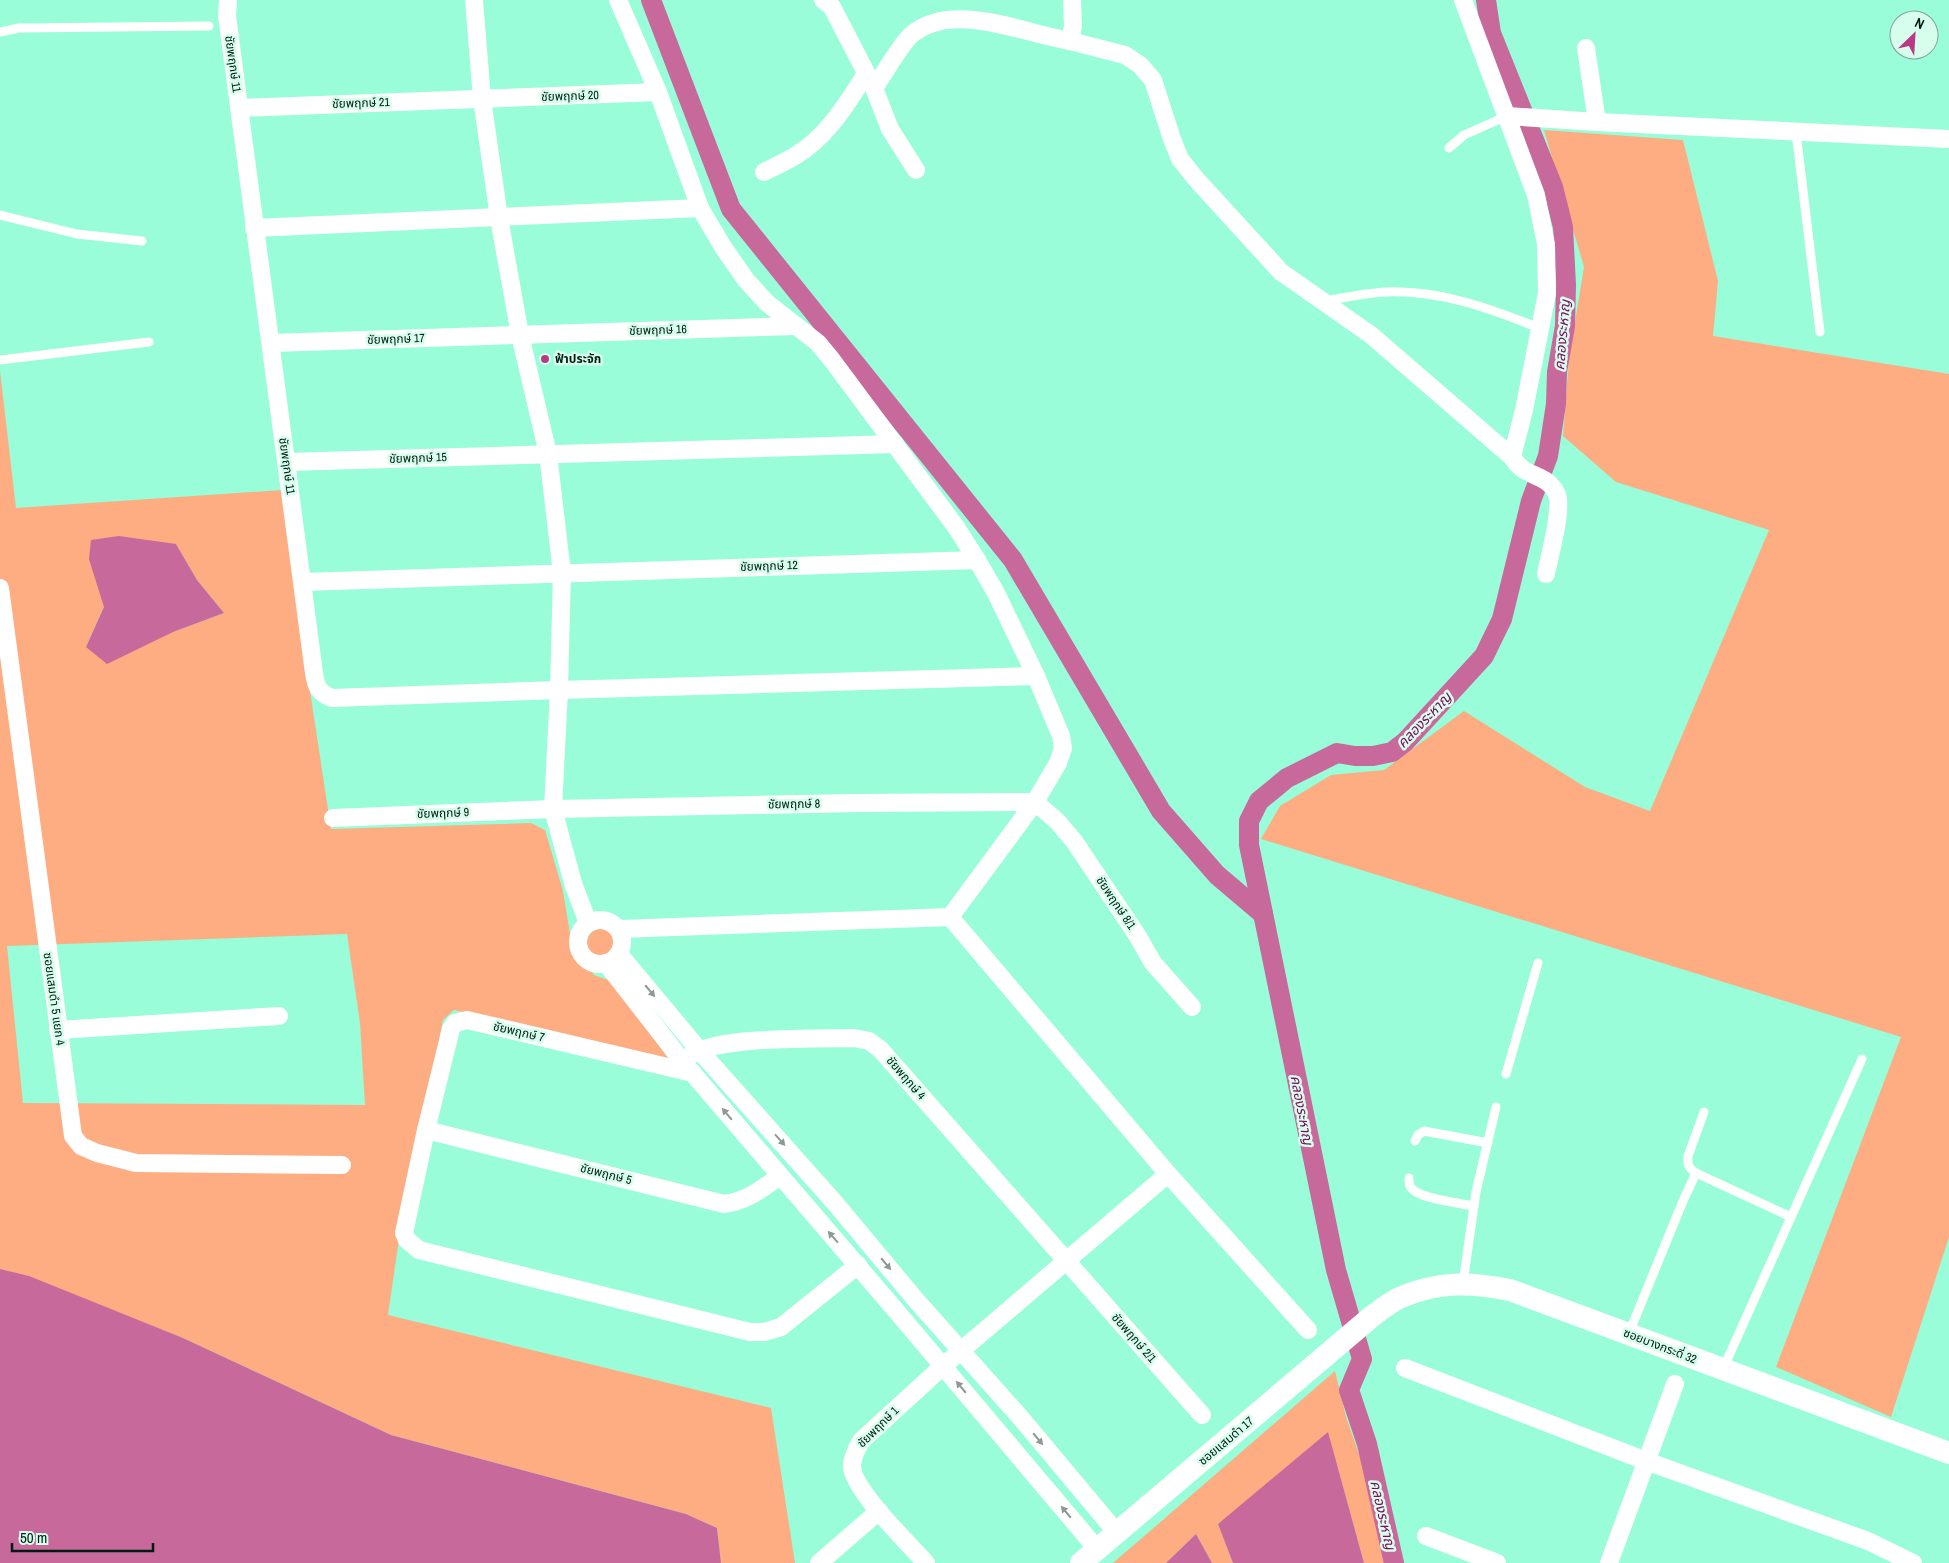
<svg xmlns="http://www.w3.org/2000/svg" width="1949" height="1563" font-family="'Archivo Narrow','Noto Sans Thai',sans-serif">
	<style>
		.green { fill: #feac82; fill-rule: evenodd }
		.water { fill: #c7699b }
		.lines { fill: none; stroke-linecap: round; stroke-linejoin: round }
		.canal { stroke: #c7699b; stroke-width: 20 }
		.service { stroke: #fff; stroke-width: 9 }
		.minor { stroke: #fff; stroke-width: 18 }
		.tertiary { stroke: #fff; stroke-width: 22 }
		.oneway { fill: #8c9995 }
		.poi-dot { fill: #b93984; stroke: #d7fded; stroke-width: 2 }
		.labels { text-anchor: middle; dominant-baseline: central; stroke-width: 5; stroke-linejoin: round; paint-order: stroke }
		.street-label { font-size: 12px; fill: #001d13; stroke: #d7fded }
		.poi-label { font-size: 12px; font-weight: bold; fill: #001d13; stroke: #d7fded; text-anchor: start }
		.water-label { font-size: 14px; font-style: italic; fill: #820b59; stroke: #d7fded }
	</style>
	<rect width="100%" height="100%" fill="#98fdd8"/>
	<g class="green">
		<polygon points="1544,130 1683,140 1718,281 1713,336 1949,374 1949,1237 1891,1417 1776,1367 1901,1037 1261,839 1280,806 1331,775 1384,770 1464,711 1585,787 1650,811 1769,530 1616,482 1563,436 1569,359 1584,267"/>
		<path d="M0,371L16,508L283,490L308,678L331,829L531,823L545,830L563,891L572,946L594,975L611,981L669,1059L454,1010L443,1020L398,1246L388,1315L771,1408L795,1563H721L717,1528L686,1514L391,1435L183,1338L29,1277L0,1269ZM176,544L197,580L224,613L173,632L86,647L104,607ZM347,934L360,1023L365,1105L23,1103L7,946Z"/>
		<circle cx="601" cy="943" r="14"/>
		<polygon points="1335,1371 1346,1417 1361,1460 1385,1563 1364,1563 1340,1477 1218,1523 1233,1563 1212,1563 1196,1534 1166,1563 1113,1563"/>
	</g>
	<g class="water">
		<polygon points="119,536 176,544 197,580 224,613 173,632 107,664 86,647 104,607 89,559 91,540"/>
		<polygon points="0,1269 29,1276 183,1338 391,1435 686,1514 717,1528 721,1563 0,1563"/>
		<polygon points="1328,1432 1364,1563 1233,1563 1218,1524"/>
		<polygon points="1196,1534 1212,1563 1166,1563"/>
	</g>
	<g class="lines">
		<g class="canal">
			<polyline points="651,0 731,209 1013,560 1161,811 1217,875 1263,914"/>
			<polyline points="1394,1563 1367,1444 1349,1390 1362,1359 1336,1270 1249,845 1249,821 1259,801 1287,778 1337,753 1355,756 1373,756 1392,752 1405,742 1484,656 1502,619 1531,501 1548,456 1556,404 1557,372 1565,326 1566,285 1563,227 1553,187 1491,33 1486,0"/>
		</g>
		<g class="service">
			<polyline points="0,32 19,28 209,26"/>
			<polyline points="1796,132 1820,332"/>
			<polyline points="1449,148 1464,135 1507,116"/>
			<polyline points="0,215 77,234 142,241"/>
			<path d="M1324,301C1344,298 1365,293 1386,292C1440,290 1489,308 1539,328"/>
			<polyline points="0,360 149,342"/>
			<polyline points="1506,1074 1538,963"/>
			<polyline points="1415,1141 1418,1135 1424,1131 1488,1143"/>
			<path d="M1696,1173C1689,1168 1687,1165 1688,1156L1704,1112"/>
			<path d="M1409,1178C1409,1179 1409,1185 1410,1186C1416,1199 1460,1203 1474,1206"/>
			<polyline points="1463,1283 1476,1192 1496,1107"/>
			<polyline points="1629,1333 1683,1201 1696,1173 1791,1217"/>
			<polyline points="1723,1369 1862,1059"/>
		</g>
		<g class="minor">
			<path d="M228,0L227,16L314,673C316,687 319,693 332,698L559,690L1036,676"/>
			<polyline points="474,0 482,99 499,218 520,335 548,454 562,573 559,690 553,809 573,883 588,923"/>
			<polyline points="618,0 658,92 700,208 723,247 746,280 767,303 818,343 832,360 956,527 977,560 996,593 1036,676 1061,736 1063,748 1058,763 1035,802 950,917"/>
			<polyline points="823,0 832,7 874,88 890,129 916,170"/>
			<path d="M1463,0L1536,195L1546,244L1547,293L1524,410L1512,457C1522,473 1531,472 1546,481C1552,485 1558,493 1558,500C1560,519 1550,554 1546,574"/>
			<polyline points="1070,41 1125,55 1140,65 1153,80 1172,139 1180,159 1196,179 1281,272 1371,335 1512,457"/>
			<polyline points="1586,48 1597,122"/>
			<path d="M874,88C885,73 898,48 911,35C952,0 1022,33 1070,41L1073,26L1072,0"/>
			<polyline points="239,108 658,92"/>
			<polyline points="1507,116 1597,122 1949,139"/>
			<path d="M764,172C774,167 785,162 795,156C827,137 846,105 866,74"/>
			<polyline points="254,228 700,208"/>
			<polyline points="271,343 796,326"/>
			<polyline points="287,462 895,444"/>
			<polyline points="303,582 977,560"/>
			<polyline points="0,588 73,1136 81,1146 97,1153 136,1163 342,1165"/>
			<polyline points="333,818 553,809 857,803 1035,802 1057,821 1074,841 1137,935 1153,963 1192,1007"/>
			<polyline points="950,917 1168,1174 1308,1330"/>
			<circle cx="600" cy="942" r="22"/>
			<polyline points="619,929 950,917"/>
			<polyline points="619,954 699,1050 835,1203 915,1299 1020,1417 1117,1533"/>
			<polyline points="606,963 683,1062 898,1313 1097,1549"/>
			<polyline points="58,1030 279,1016"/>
			<path d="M691,1055C718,1036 818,1039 854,1038L869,1041L880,1049L1202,1415"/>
			<polyline points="693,1073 467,1020 455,1023 451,1029 426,1130 404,1233 407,1240 419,1250 750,1332 764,1332 781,1327 858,1265"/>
			<path d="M426,1130L724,1204C748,1201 761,1189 780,1176"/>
			<polyline points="1405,1368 1646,1461 1868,1541 1913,1563"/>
			<polyline points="1426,1536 1497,1563"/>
			<polyline points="819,1563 879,1511"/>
			<path d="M926,1563C909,1544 852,1489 852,1466C852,1457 857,1448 861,1441L943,1366L1168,1174"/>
			<polyline points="1609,1563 1675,1384"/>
		</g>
		<path class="tertiary" d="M1081,1563L1370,1318C1379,1311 1389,1303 1399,1298C1438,1281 1470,1282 1510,1290L1949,1453"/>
	</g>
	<defs><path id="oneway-solid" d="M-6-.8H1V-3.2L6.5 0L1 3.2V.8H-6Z" transform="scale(1.25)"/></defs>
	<g class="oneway">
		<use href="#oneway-solid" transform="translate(650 991) rotate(50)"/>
		<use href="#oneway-solid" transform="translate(727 1114) rotate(-130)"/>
		<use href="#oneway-solid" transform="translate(780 1140) rotate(48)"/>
		<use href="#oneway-solid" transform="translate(833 1237) rotate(-131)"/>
		<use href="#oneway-solid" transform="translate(886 1264) rotate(50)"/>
		<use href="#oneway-solid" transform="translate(961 1387) rotate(-130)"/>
		<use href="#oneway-solid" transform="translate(1038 1439) rotate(50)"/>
		<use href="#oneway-solid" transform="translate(1066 1512) rotate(-130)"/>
	</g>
	<circle class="poi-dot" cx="545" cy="359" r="5"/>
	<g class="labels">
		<g class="street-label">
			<text transform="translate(233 64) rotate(82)">ชัยพฤกษ์ 11</text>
			<text transform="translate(570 96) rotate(-2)">ชัยพฤกษ์ 20</text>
			<text transform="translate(361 103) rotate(-2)">ชัยพฤกษ์ 21</text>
			<text transform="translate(658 330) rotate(-2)">ชัยพฤกษ์ 16</text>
			<text transform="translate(396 339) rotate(-2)">ชัยพฤกษ์ 17</text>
			<text transform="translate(418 458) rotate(-2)">ชัยพฤกษ์ 15</text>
			<text transform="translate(287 466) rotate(82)">ชัยพฤกษ์ 11</text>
			<text transform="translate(769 566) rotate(-2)">ชัยพฤกษ์ 12</text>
			<text transform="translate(794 804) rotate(-1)">ชัยพฤกษ์ 8</text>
			<text transform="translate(443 813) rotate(-2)">ชัยพฤกษ์ 9</text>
			<text transform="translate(1116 903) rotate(56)">ชัยพฤกษ์ 8/1</text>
			<text transform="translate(54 999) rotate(82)">ซอยแสมดำ 5 แยก 4</text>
			<text transform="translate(519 1032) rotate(13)">ชัยพฤกษ์ 7</text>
			<text transform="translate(906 1078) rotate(49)">ชัยพฤกษ์ 4</text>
			<text transform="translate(606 1174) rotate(14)">ชัยพฤกษ์ 5</text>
			<text transform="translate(1134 1338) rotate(49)">ชัยพฤกษ์ 2/1</text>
			<text transform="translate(1660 1346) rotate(21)">ซอยบางกระดี่ 32</text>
			<text transform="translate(878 1427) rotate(-45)">ชัยพฤกษ์ 1</text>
			<text transform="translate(1226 1441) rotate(-40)">ซอยแสมดำ 17</text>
		</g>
		<g class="poi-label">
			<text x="555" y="359">ฟ้าประจัก</text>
		</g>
		<g class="water-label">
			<text transform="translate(1562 335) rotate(-85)">คลองระหาญ</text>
			<text transform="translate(1424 720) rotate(-46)">คลองระหาญ</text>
			<text transform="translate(1302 1110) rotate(79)">คลองระหาญ</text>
			<text transform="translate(1383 1515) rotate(77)">คลองระหาญ</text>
		</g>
	</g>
	<g transform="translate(1914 35) rotate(25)"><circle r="24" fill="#d7fded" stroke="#81a396"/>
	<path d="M0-4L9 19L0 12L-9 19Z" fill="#b93984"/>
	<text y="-8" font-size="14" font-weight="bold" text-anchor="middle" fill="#001d13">N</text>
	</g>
	<path d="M12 1543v8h141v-8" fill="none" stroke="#001d13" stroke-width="2.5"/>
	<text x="20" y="1543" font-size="15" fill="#001d13" stroke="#d7fded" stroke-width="4" paint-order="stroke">50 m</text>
</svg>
